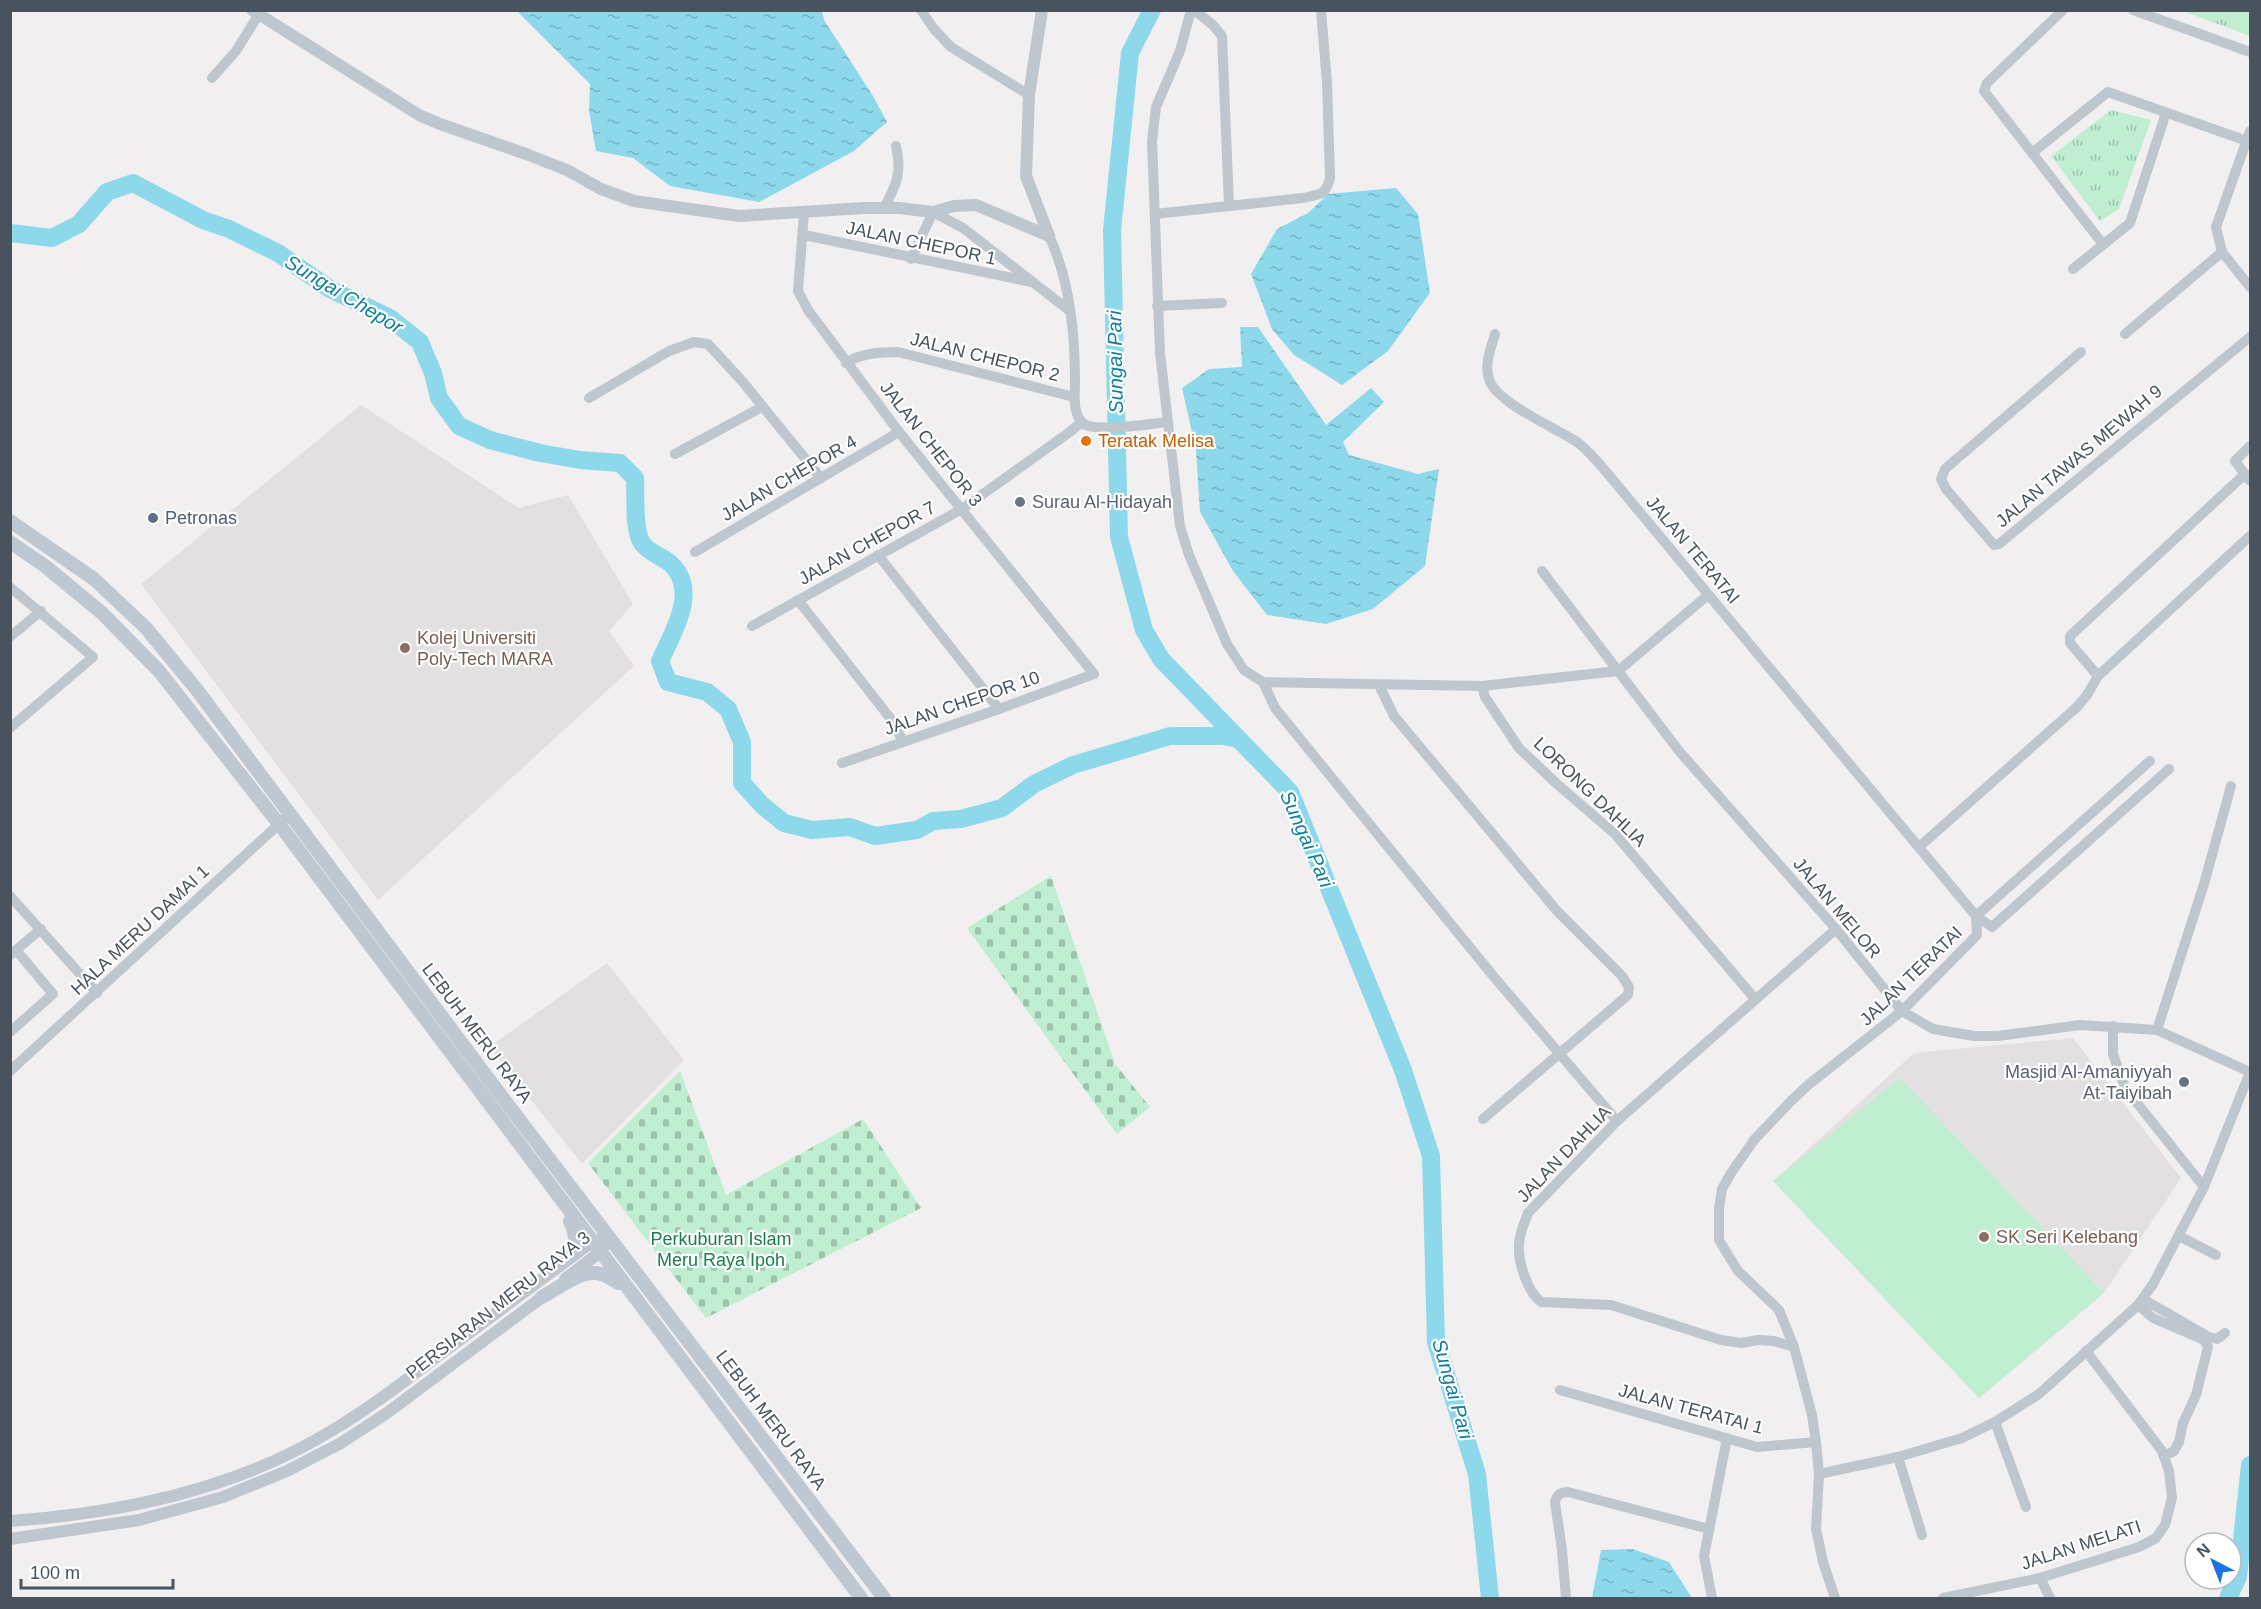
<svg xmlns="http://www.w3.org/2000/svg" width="2261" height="1609" font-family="Helvetica,sans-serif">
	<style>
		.education { fill: #e3e0e2 }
		.grass { fill: url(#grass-tufts) }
		.cemetery { fill: url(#cemetery-stones) }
		.pitch { fill: #bfeed1 }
		.water { fill: url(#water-ripples) }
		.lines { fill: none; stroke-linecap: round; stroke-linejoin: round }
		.river { stroke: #8dd9eb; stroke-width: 18 }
		.minor { stroke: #bec7ce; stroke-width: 10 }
		.tertiary { stroke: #bec7ce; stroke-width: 12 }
		.secondary { stroke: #bec8d3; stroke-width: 14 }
		.food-dot { fill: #e8710a; stroke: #fff; stroke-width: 2 }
		.worship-dot { fill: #6b7280; stroke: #fff; stroke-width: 2 }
		.service-dot { fill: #5c6f8a; stroke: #fff; stroke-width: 2 }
		.education-dot { fill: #8d6e63; stroke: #fff; stroke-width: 2 }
		.labels { text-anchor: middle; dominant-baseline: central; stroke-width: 4.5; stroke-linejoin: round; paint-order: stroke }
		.street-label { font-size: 18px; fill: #48535d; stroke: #fff }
		.food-label { font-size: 18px; fill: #c56008; stroke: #fff; text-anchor: start }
		.worship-label { font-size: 18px; fill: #5b616d; stroke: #fff; text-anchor: start }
		.service-label { font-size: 18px; fill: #4e5e75; stroke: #fff; text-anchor: start }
		.education-label { font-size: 18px; fill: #785e54; stroke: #fff; text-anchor: start }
		.park-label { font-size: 18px; fill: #197e4a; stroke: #fff }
		.water-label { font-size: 20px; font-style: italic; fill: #0f7f9a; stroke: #fff }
	</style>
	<defs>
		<pattern id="grass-tufts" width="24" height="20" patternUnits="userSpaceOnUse" patternTransform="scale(1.5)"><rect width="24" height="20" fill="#bfeed1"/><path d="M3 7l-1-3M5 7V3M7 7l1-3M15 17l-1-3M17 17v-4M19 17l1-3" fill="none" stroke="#9dc3ad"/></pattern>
		<pattern id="cemetery-stones" width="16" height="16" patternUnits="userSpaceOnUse" patternTransform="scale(1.5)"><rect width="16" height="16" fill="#bfeed1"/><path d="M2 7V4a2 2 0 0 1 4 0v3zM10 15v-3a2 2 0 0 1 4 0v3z" fill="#9dc3ad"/></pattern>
		<pattern id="water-ripples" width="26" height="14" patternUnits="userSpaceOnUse" patternTransform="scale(1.5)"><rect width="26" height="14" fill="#8dd9eb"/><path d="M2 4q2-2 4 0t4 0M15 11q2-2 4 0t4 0" fill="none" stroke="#75b3c2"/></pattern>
	</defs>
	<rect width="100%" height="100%" fill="#f2eff0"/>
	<g class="education">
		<polygon points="361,405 519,508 568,495 633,604 609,631 634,666 378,900 141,584"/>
		<polygon points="607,963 684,1060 582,1164 489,1047"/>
		<polygon points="2073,1038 2181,1178 2104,1293 1979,1398 1773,1181 1914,1053"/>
	</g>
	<g class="grass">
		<polygon points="2183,11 2250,11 2250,36"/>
		<polygon points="2111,110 2151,120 2119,209 2100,221 2051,156"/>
	</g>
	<g class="cemetery">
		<polygon points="1051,876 1115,1064 1150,1107 1117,1134 967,928"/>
		<polygon points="680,1071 726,1195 863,1119 921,1208 706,1318 588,1163"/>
	</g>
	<polygon class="pitch" points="1900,1078 2104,1293 1979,1398 1773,1181"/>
	<g class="water">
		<polygon points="516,10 822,11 824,20 873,96 887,122 854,151 759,202 670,186 633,158 596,151 589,111 590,84"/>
		<polygon points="1396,188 1418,214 1430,293 1388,351 1342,385 1294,355 1272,329 1251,274 1277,229 1308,213 1328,194"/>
		<polygon points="1240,327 1258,327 1326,425 1371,388 1384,402 1343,442 1349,455 1418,474 1439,469 1425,566 1373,609 1326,624 1267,615 1233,571 1200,512 1196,450 1182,388 1209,369 1242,367"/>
		<polygon points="1633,1549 1669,1562 1692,1598 1592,1598 1601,1550"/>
	</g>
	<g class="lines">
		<g class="river">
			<polyline points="1152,10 1130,53 1112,230 1119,537 1144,630 1161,659 1290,792 1403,1070 1431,1156 1436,1342 1477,1474 1490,1598"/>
			<path d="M10,233L52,238L79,224L107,192L133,183L203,220L229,229L278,253L330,289L390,318L420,342L433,373L439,398L459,426L490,440L540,453L580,460L620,463L635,478C636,494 633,530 642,543C649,553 664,557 672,565C699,592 672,634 660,661L668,682L707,692L728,709L742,742V783L762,805L784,823L812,830L850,827L875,836L917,830L933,821L961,819L1002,808L1034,784L1073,765L1170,736H1223L1238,739"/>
			<polyline points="2228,1598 2238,1577 2250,1465"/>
		</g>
		<g class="minor">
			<polyline points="921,10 934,29 951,47 1029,95"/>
			<polyline points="1191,10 1180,51 1156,107 1152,141 1160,353 1180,526 1189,555 1227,644 1244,670 1263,682 1482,686 1618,671 1708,595"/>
			<polyline points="1194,10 1213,25 1222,36 1229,206"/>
			<polyline points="2063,10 1987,83 1984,91 2102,243"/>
			<polyline points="2133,10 2250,52"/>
			<polyline points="212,78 236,51 259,14"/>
			<polyline points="2250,131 2216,227 2222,252 2250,287"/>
			<polyline points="2032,153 2108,92 2247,141"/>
			<path d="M884,208C897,184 902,173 896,146"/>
			<polyline points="804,213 798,291 808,310 899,432 1094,674 999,709 842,763"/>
			<path d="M1155,214L1303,198C1319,194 1326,196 1330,178L1327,83L1321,10"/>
			<polyline points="804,235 1032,282"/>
			<path d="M1049,236C1070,280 1075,333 1075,381C1075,395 1072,415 1084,424C1094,432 1153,424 1167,422"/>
			<polyline points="911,259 933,212 963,228 1070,311"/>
			<polyline points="2073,269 2130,223 2166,113"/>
			<polyline points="1157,306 1222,303"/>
			<path d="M1495,334C1491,348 1484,364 1489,379C1495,402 1556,428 1577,442C1593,454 1605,471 1618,486L1976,916L1992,927L2169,769"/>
			<polyline points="2125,334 2222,252"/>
			<polyline points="2081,352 1945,469 1941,479 1946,489 1994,545 1999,544 2250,337"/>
			<path d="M846,363C861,353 881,352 898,352L1074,397"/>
			<polyline points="589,398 669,351 694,342 708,344 742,381 821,478"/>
			<polyline points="2250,446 2235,461 2250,481"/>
			<polyline points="675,454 762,407"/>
			<polyline points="695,552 899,432"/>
			<polyline points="878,555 999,709"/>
			<polyline points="1542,571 1679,751 1836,929 1902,1011 1933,1029 1974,1036 1998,1036 2080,1025 2157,1030 2250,1072"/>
			<polyline points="10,587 93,657 10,728"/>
			<polyline points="798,600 890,718 903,741"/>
			<polyline points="752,626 962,509 1067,434 1082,422"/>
			<polyline points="10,637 41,611"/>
			<polyline points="2098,676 2070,643 2070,636 2245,474"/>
			<polyline points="1263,682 1275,708 1494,977 1617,1121"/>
			<polyline points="1379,685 1394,716 1557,911 1622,976 1629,987 1628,995 1483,1119"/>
			<polyline points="1482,686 1485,697 1519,748 1557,784 1615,834 1755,999"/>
			<polyline points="1919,847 2077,707 2087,695 2098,676 2250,536"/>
			<polyline points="10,896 97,993"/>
			<polyline points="1976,916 2150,761"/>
			<polyline points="10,955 41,929"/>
			<polyline points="2113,1026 2113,1054 2125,1088 2204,1187"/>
			<polyline points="2157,1030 2204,884 2231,786"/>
			<polyline points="10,1032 53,994 16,950"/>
			<polyline points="10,1071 291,813"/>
			<polyline points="2179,1236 2216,1255"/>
			<polyline points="2143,1299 2209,1337 2217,1339 2225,1333"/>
			<polyline points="2138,1305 2153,1318 2204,1340 2208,1347 2196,1395 2183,1423 2179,1442 2174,1451 2164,1456"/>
			<path d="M1794,1347L1774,1341L1758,1340L1741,1343L1721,1340L1611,1305L1541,1302C1527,1291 1518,1262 1519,1245C1519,1234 1524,1224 1528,1213L1617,1121L1836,929"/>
			<polyline points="1560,1390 1757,1447 1816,1442"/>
			<polyline points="1995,1422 2026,1507"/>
			<polyline points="1898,1457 1922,1535"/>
			<polyline points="1819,1474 1898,1457 1962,1438 1995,1422 2039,1394 2138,1305 2153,1284 2204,1187 2250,1072"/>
			<polyline points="2040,1578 2050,1598"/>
			<path d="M1566,1598L1562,1550L1555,1502C1557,1494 1561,1492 1568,1492L1709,1529"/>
			<polyline points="1712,1598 1704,1556 1727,1438"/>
			<polyline points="1835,1598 1823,1562 1816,1529 1819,1474 1816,1442 1812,1415 1794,1347 1779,1310 1738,1271 1719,1240 1719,1208 1722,1189 1731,1173 1754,1140 1791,1101 1808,1085 1902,1011 1977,935 1976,916"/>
			<polyline points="1943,1598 2040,1578 2139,1547 2156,1538 2165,1525 2172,1498 2169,1471 2162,1451 2086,1351"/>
		</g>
		<g class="tertiary">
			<polyline points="252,10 419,115 440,124 526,154 567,170 601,189 634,201 739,216 864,208 899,208 933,212 954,206 976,205 1049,236"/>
			<polyline points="1042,10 1029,95 1026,176 1049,236"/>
			<polyline points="565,1279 599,1253 610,1237"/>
			<path d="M10,1521C121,1513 235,1490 331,1431C370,1408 406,1380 442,1353C492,1316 542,1279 592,1242L600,1240"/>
			<polyline points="10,1539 139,1520 223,1497 287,1471 341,1443 387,1413 549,1292"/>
		</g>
		<g class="secondary">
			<polyline points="10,521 94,579 146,628 197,690 499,1093 884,1598"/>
			<polyline points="10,542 45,566 102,613 159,671 279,824 861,1598"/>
			<path d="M560,1265C574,1249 580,1241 570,1221"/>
			<path d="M542,1297C558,1289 582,1268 601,1274C607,1275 613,1280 618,1283"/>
		</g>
	</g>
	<circle class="food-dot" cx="1086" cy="441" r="6"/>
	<g class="worship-dot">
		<circle cx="1020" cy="502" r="6"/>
		<circle cx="2184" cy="1082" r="6"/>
	</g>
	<circle class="service-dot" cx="153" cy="518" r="6"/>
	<g class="education-dot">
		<circle cx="405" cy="648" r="6"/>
		<circle cx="1984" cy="1237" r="6"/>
	</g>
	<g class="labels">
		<g class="street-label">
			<text transform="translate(921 243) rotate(12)">JALAN CHEPOR 1</text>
			<text transform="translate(985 357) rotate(14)">JALAN CHEPOR 2</text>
			<text transform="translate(931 444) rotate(52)">JALAN CHEPOR 3</text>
			<text transform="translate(2079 456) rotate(-40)">JALAN TAWAS MEWAH 9</text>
			<text transform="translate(789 478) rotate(-30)">JALAN CHEPOR 4</text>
			<text transform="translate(867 543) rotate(-29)">JALAN CHEPOR 7</text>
			<text transform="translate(1693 550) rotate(50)">JALAN TERATAI</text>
			<text transform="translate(962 703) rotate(-19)">JALAN CHEPOR 10</text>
			<text transform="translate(1590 792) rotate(44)">LORONG DAHLIA</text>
			<text transform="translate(1837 908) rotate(50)">JALAN MELOR</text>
			<text transform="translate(140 930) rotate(-43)">HALA MERU DAMAI 1</text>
			<text transform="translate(1911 976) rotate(-44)">JALAN TERATAI</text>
			<text transform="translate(477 1033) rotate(53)">LEBUH MERU RAYA</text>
			<text transform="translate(1564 1154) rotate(-46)">JALAN DAHLIA</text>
			<text transform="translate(498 1305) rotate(-38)">PERSIARAN MERU RAYA 3</text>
			<text transform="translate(1691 1409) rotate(15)">JALAN TERATAI 1</text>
			<text transform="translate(771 1420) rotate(53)">LEBUH MERU RAYA</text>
			<text transform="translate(2081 1545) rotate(-18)">JALAN MELATI</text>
		</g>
		<g class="food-label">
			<text x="1098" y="441">Teratak Melisa</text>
		</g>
		<g class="worship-label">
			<text x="1032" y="502">Surau Al-Hidayah</text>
			<text x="2172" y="1072" text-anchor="end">Masjid Al-Amaniyyah<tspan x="2172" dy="21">At-Taiyibah</tspan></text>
		</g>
		<g class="service-label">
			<text x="165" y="518">Petronas</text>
		</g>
		<g class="education-label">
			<text x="417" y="638">Kolej Universiti<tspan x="417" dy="21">Poly-Tech MARA</tspan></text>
			<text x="1996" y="1237">SK Seri Kelebang</text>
		</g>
		<g class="park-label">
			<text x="721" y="1239">Perkuburan Islam<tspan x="721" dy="21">Meru Raya Ipoh</tspan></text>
		</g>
		<g class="water-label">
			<text transform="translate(344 294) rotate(31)">Sungai Chepor</text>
			<text transform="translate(1115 362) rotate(-91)">Sungai Pari</text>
			<text transform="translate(1307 839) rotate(66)">Sungai Pari</text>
			<text transform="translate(1453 1389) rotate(74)">Sungai Pari</text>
		</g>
	</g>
	<rect width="2261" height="1609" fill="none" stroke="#48535d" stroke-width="24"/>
	<g transform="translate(2213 1561) rotate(318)"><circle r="28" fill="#ffffff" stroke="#b6babe" stroke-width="1.5"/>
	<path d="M0-4.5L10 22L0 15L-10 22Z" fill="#1c74df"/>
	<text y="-9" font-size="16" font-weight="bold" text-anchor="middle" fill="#48535d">N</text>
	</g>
	<path d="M21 1579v9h152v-9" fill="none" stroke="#48535d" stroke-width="3"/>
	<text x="30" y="1579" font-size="18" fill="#48535d" stroke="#ffffff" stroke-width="4.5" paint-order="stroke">100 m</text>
</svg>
